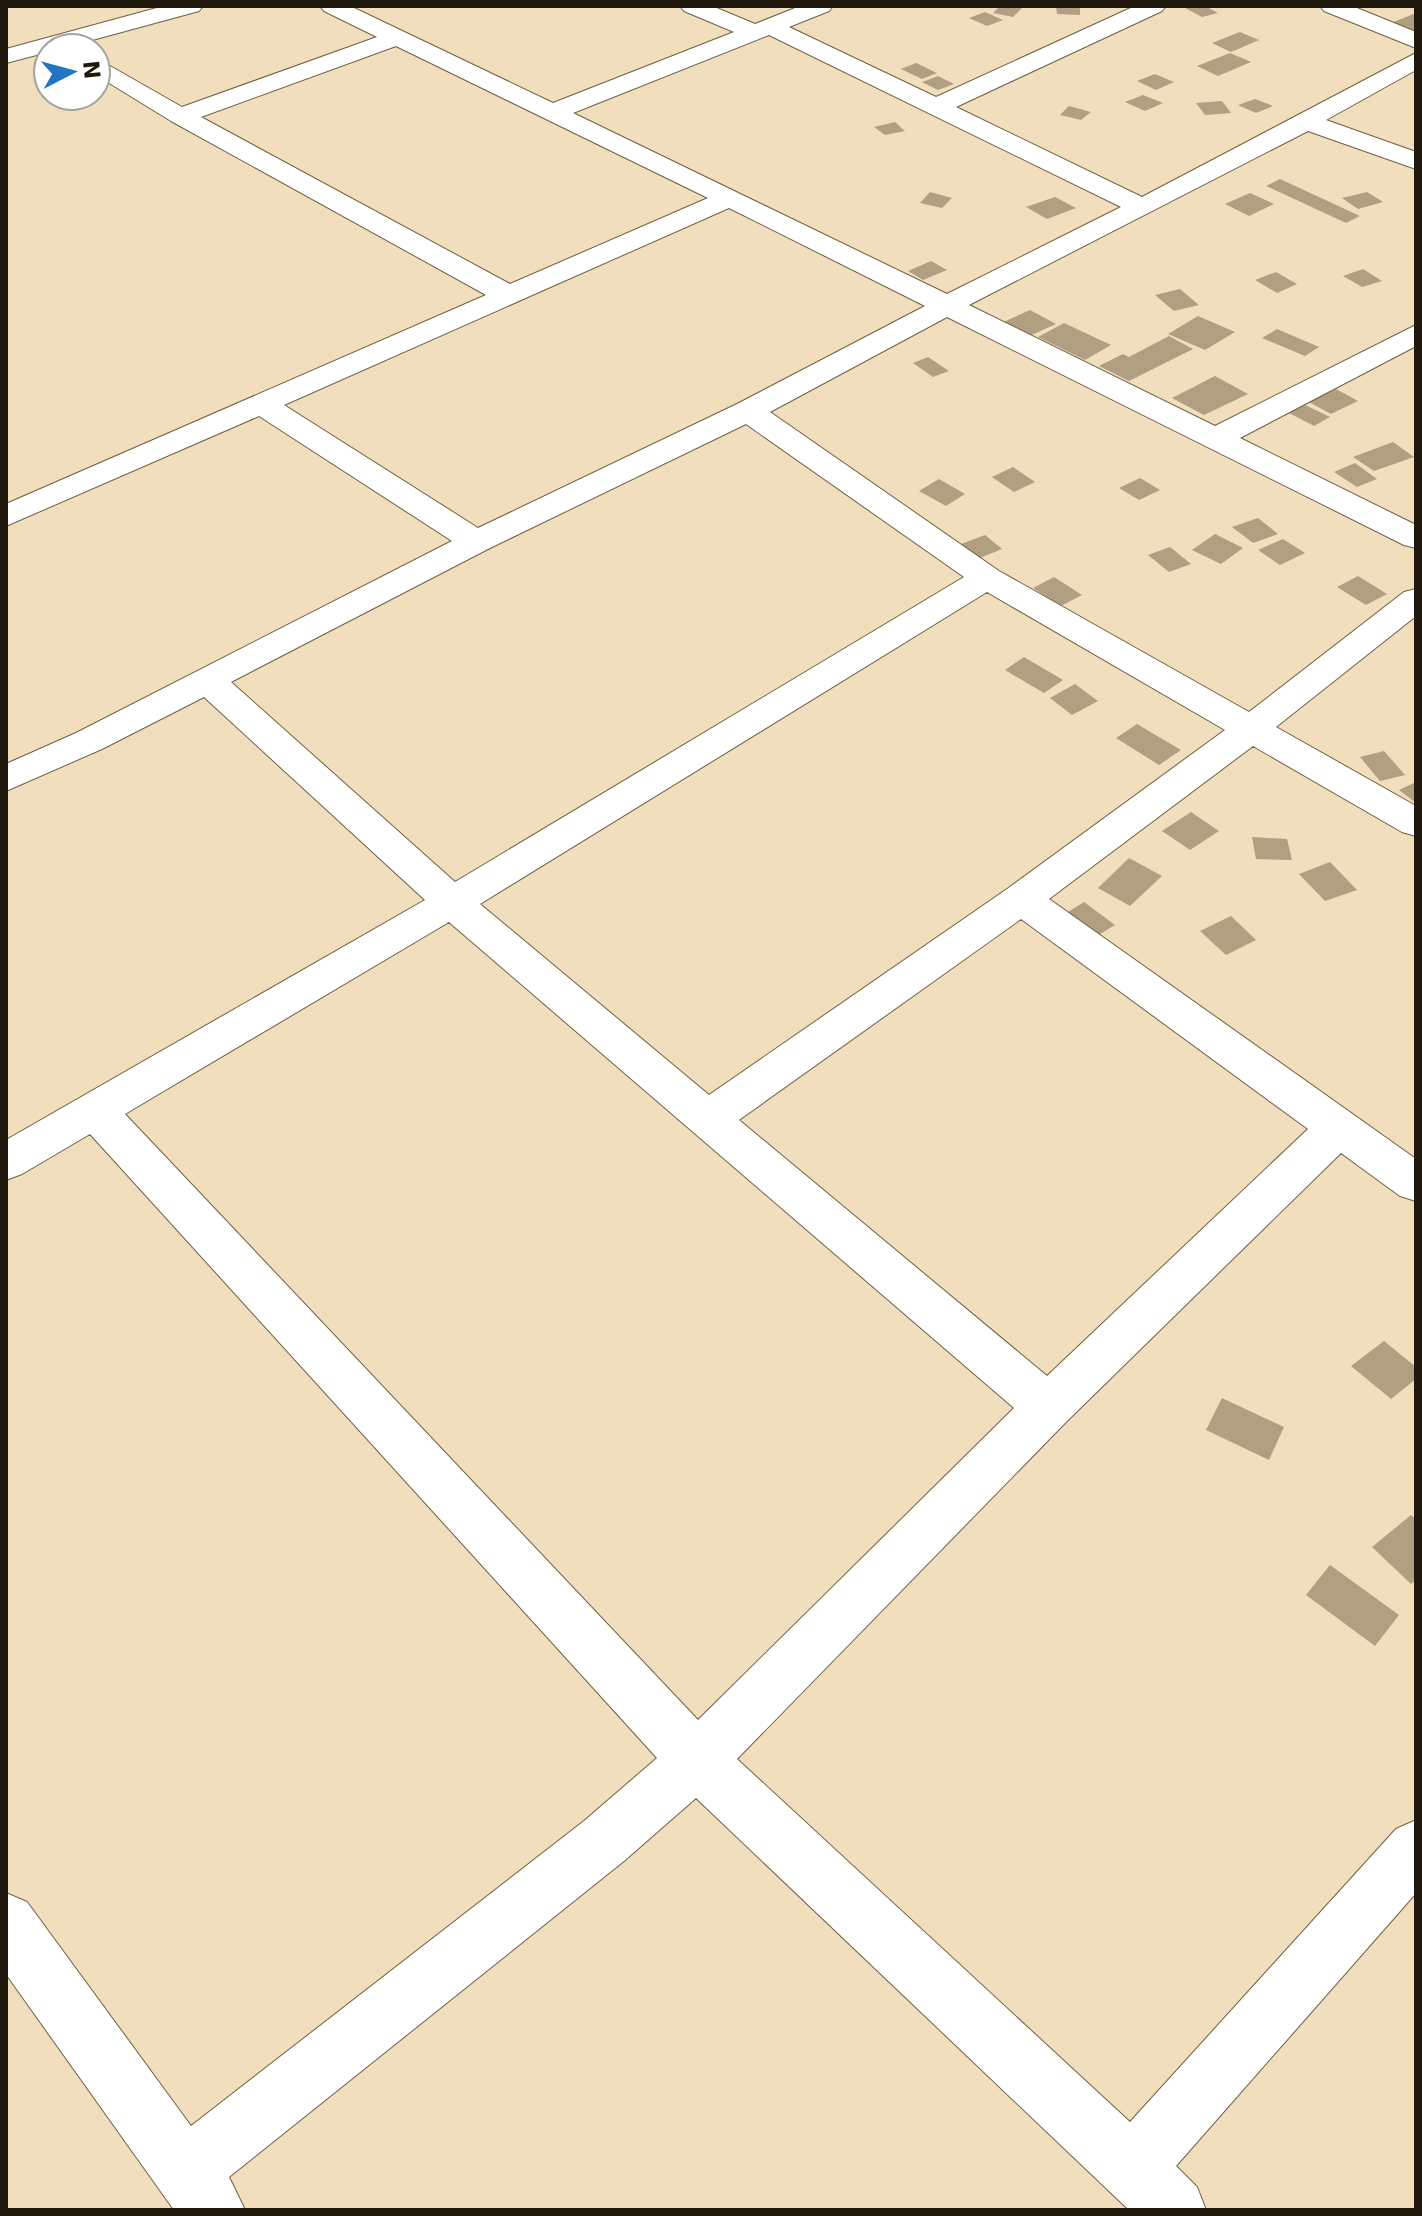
<svg xmlns="http://www.w3.org/2000/svg" width="1422" height="2216" font-family="'DejaVu Sans',sans-serif">
	<style>
		.building { fill: #b09f80 }
		.lines { fill: none; stroke-linecap: round; stroke-linejoin: round }
		.street-casing { stroke: #6f6042; stroke-width: 2 }
		.street { fill: #fff; fill-rule: evenodd }
	</style>
	<rect width="100%" height="100%" fill="#f0debd"/>
	<g class="building">
		<polygon points="1000,6 1010,6 1022,8 1013,17 993,13"/>
		<polygon points="1056,6 1080,6 1080,15 1057,14"/>
		<polygon points="1192,6 1205,6 1218,13 1202,17 1185,8"/>
		<polygon points="985,12 1003,20 987,26 969,18"/>
		<polygon points="1416,13 1416,34 1386,25"/>
		<polygon points="1240,32 1259,40 1231,52 1212,43"/>
		<polygon points="1230,53 1251,62 1218,76 1197,66"/>
		<polygon points="916,63 937,73 922,79 901,69"/>
		<polygon points="1155,74 1174,82 1156,90 1137,81"/>
		<polygon points="938,76 954,84 938,90 922,82"/>
		<polygon points="1143,95 1163,103 1145,111 1125,102"/>
		<polygon points="1255,99 1273,106 1256,113 1238,105"/>
		<polygon points="1222,101 1231,113 1205,115 1196,103"/>
		<polygon points="1069,106 1091,112 1081,120 1060,115"/>
		<polygon points="895,122 905,131 885,135 874,127"/>
		<polygon points="1280,179 1360,216 1346,223 1266,186"/>
		<polygon points="930,192 952,198 942,208 920,203"/>
		<polygon points="1367,192 1383,202 1358,209 1342,198"/>
		<polygon points="1250,193 1274,204 1249,216 1225,204"/>
		<polygon points="1055,197 1076,208 1047,219 1026,207"/>
		<polygon points="931,261 947,270 923,280 908,271"/>
		<polygon points="1363,269 1382,281 1362,287 1343,276"/>
		<polygon points="1276,272 1297,284 1277,293 1255,280"/>
		<polygon points="1180,289 1199,305 1174,311 1155,295"/>
		<polygon points="1030,310 1056,324 1025,338 999,324"/>
		<polygon points="1198,316 1235,332 1205,350 1168,334"/>
		<polygon points="1064,323 1111,345 1085,360 1038,337"/>
		<polygon points="1277,329 1319,347 1305,356 1262,338"/>
		<polygon points="1169,336 1193,349 1129,381 1099,366 1123,354 1129,357"/>
		<polygon points="928,357 949,371 933,377 913,363"/>
		<polygon points="1215,376 1248,394 1204,415 1172,398"/>
		<polygon points="1336,389 1358,401 1331,414 1309,402"/>
		<polygon points="1305,405 1330,417 1314,426 1289,413"/>
		<polygon points="1393,442 1414,457 1374,471 1353,457"/>
		<polygon points="1355,463 1377,479 1357,487 1334,472"/>
		<polygon points="1013,467 1035,482 1014,492 992,477"/>
		<polygon points="1140,478 1160,490 1139,500 1119,488"/>
		<polygon points="939,479 965,494 946,506 919,491"/>
		<polygon points="1258,518 1278,534 1253,543 1232,527"/>
		<polygon points="1215,534 1243,548 1221,564 1192,550"/>
		<polygon points="985,535 1002,549 970,562 953,547"/>
		<polygon points="1283,539 1305,553 1280,565 1258,550"/>
		<polygon points="1170,547 1191,564 1169,572 1148,555"/>
		<polygon points="1358,576 1387,594 1366,605 1337,587"/>
		<polygon points="1054,577 1082,595 1061,606 1033,588"/>
		<polygon points="1024,657 1063,680 1044,693 1005,670"/>
		<polygon points="1075,684 1098,701 1072,715 1050,698"/>
		<polygon points="1137,724 1181,750 1159,765 1116,738"/>
		<polygon points="1384,751 1405,775 1380,781 1360,757"/>
		<polygon points="1416,782 1416,803 1399,790"/>
		<polygon points="1191,812 1219,831 1190,850 1162,831"/>
		<polygon points="1252,837 1287,839 1292,860 1256,859"/>
		<polygon points="1129,858 1162,876 1130,906 1098,888"/>
		<polygon points="1330,862 1357,890 1325,901 1299,874"/>
		<polygon points="1084,902 1115,925 1090,940 1060,917"/>
		<polygon points="1231,916 1256,940 1226,955 1200,931"/>
		<polygon points="1384,1341 1416,1367 1416,1379 1391,1399 1351,1366"/>
		<polygon points="1222,1398 1284,1427 1269,1460 1206,1430"/>
		<polygon points="1411,1515 1416,1519 1416,1580 1411,1584 1372,1547"/>
		<polygon points="1330,1565 1399,1615 1375,1646 1306,1595"/>
	</g>
	<g class="lines">
		<defs>
			<g id="street">
				<polygon points="164,6 203,6 199,11 63,48 48,48 48,52 6,63 6,49"/>
				<path d="M320,6H350L553,103L734,32L684,11L680,6H712L755,24L800,6H833L829,11L789,27L936,97L1135,6H1166L1162,11L956,107L1142,197L1416,53V70L1326,120L1416,152V169L1308,131L969,305L1215,426L1416,325V346L1240,438L1416,525V548L1404,545L947,317L770,412L999,571L1249,712L1404,592L1416,589V616L1276,727L1416,806V836L1402,832L1253,746L1049,899L1416,1159V1201L1400,1196L1341,1153L1066,1422L737,1759L1130,2122L1396,1829L1416,1820V1893L1176,2166L1197,2187L1206,2210H1129L696,1798L624,1861L229,2177L245,2210H174L6,1974V1893L27,1902L191,2126L584,1821L657,1758L90,1134L22,1174L6,1180V1140L425,900L204,697L102,749L6,791V764L76,733L452,541L259,416L6,526V504L486,295L171,121L96,75V58L182,107L377,37L324,11ZM769,35L1121,207L947,294L573,113ZM396,46L708,198L510,284L201,117ZM729,208L925,306L737,404L478,528L284,405ZM746,424L964,577L455,882L231,682L488,549ZM987,592L1225,730L1007,889L709,1095L480,904ZM1021,919L1308,1129L1047,1376L739,1120ZM449,922L1014,1408L698,1720L125,1114Z"/>
				<polygon points="1320,6 1352,6 1416,32 1416,48 1324,11"/>
			</g>
		</defs>
		<use href="#street" class="street-casing"/>
		<use href="#street" class="street"/>
	</g>
	<rect width="1422" height="2216" fill="none" stroke="#1f190d" stroke-width="16"/>
	<g transform="translate(72 72) rotate(84)"><circle r="38" fill="#ffffff" stroke="#a5a39e" stroke-width="2"/>
	<path d="M0-6L14 30L0 20L-14 30Z" fill="#2176c4"/>
	<text y="-12" font-size="22" font-weight="bold" text-anchor="middle" fill="#1f190d">N</text>
	</g>
</svg>
